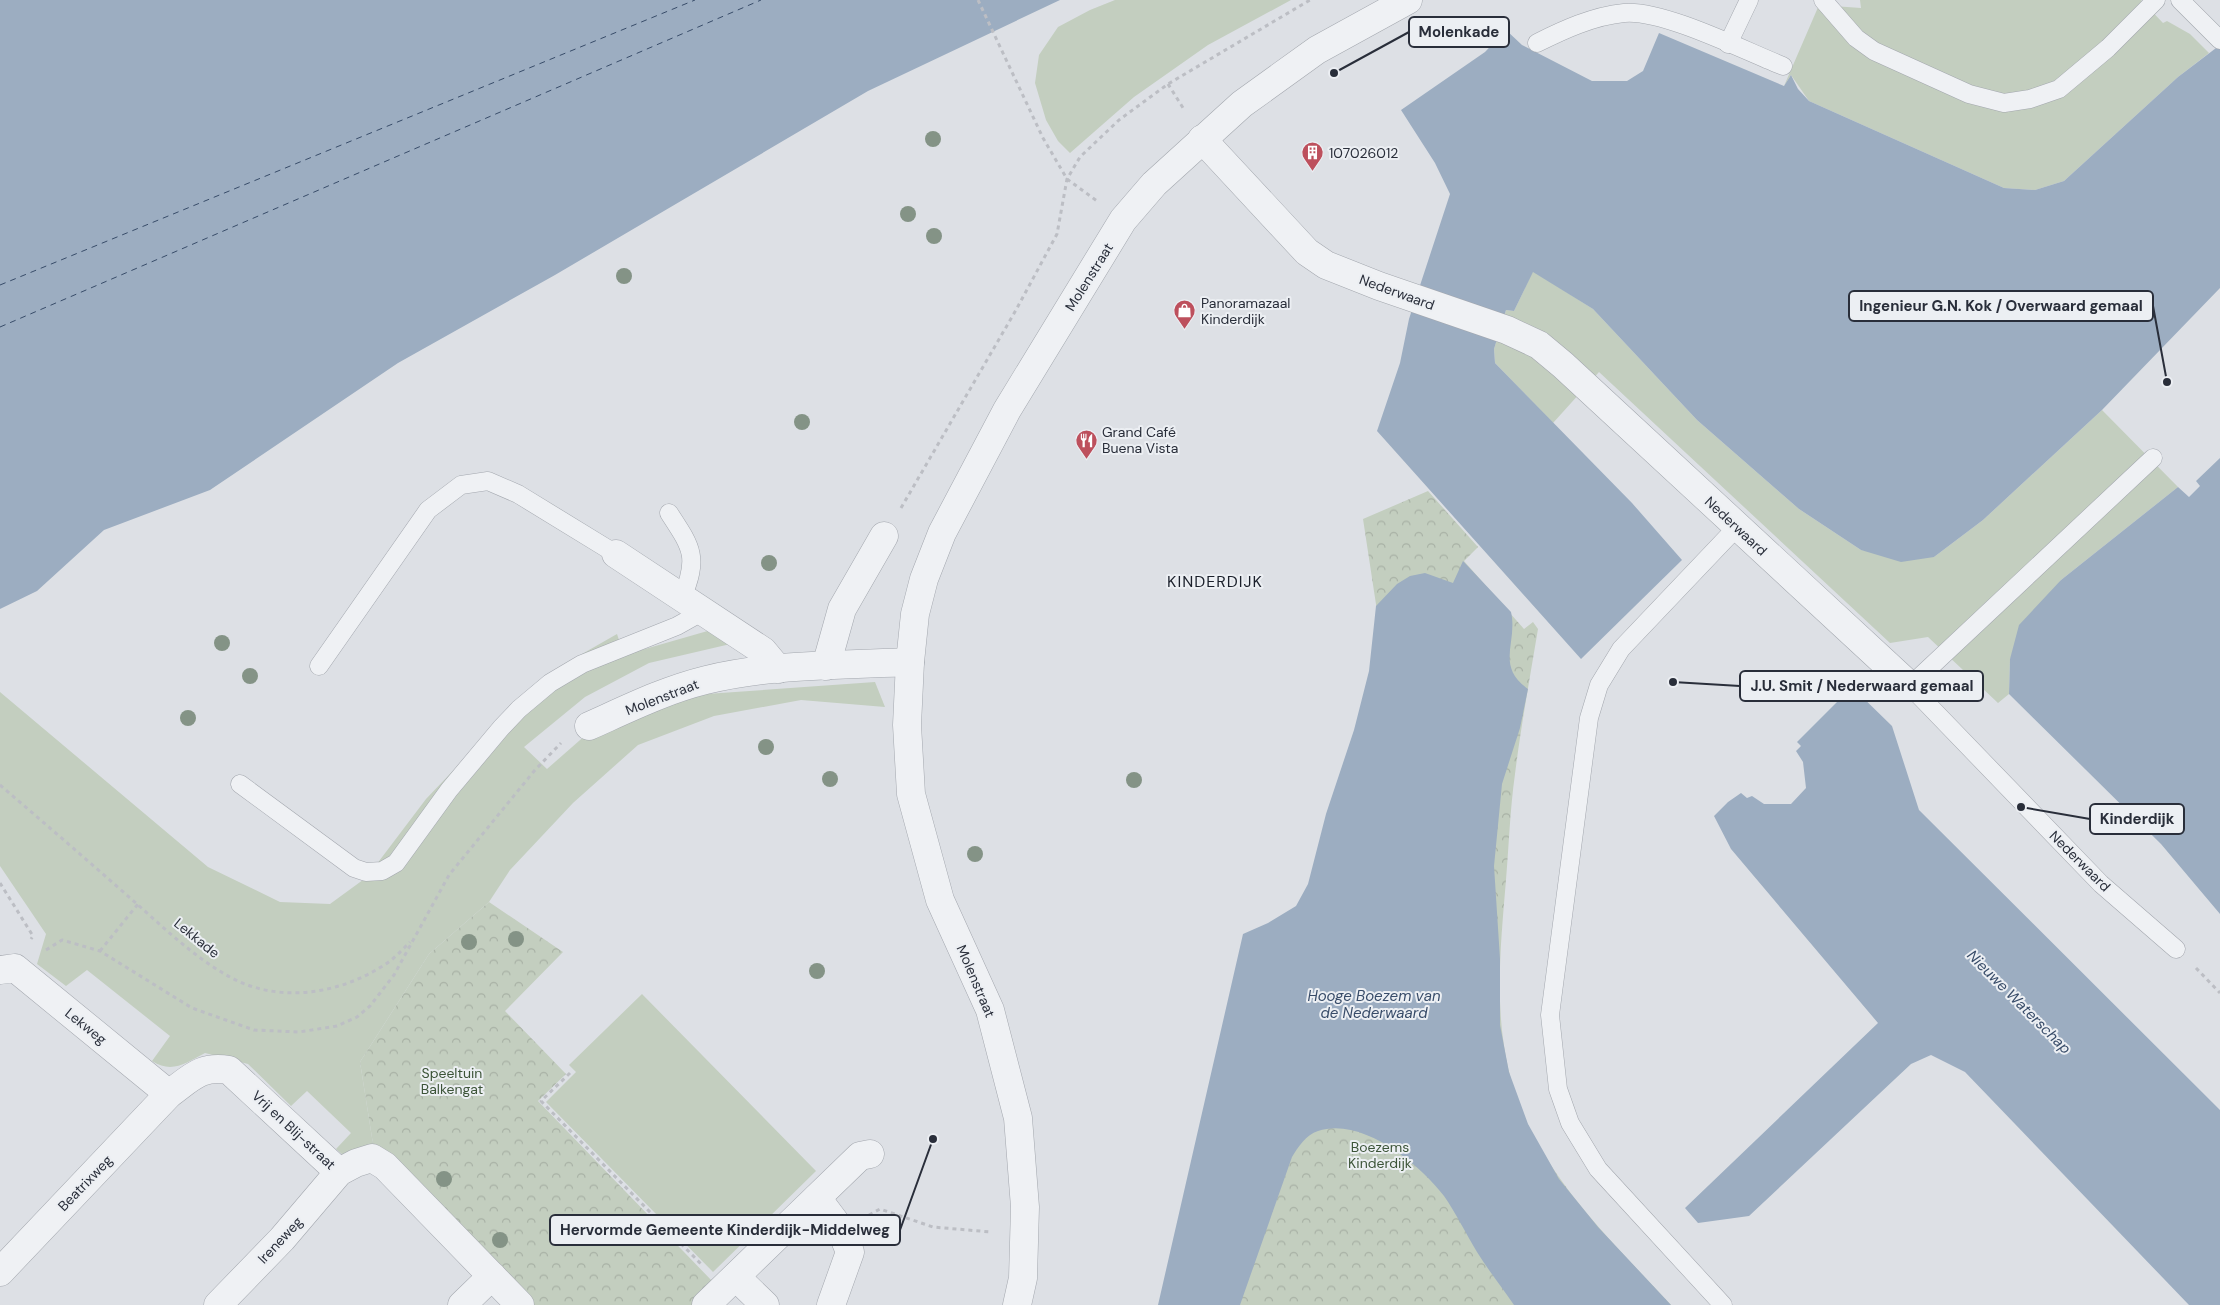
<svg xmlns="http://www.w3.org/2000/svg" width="2220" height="1305" font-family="'DM Sans',sans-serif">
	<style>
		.grass { fill: #c3cebf }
		.park { fill: url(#park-crowns) }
		.water { fill: #9cadc1 }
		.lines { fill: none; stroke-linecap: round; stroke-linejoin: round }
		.ferry { stroke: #384c69; stroke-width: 1; stroke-dasharray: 6 5; stroke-linecap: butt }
		.service-casing { stroke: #a3a7ae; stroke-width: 19 }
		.minor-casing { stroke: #a3a7ae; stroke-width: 29 }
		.tertiary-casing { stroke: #a3a7ae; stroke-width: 29 }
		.path { stroke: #bcbec4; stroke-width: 3; stroke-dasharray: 4 4; stroke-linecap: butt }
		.service { stroke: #eff1f4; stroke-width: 18 }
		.minor { stroke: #eff1f4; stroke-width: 28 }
		.tertiary { stroke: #eff1f4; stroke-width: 28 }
		.tree { fill: #849386 }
		.labels { text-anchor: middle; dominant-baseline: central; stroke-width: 4; stroke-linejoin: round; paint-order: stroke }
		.poi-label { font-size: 14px; fill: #292e3a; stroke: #eceff3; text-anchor: start }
		.street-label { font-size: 14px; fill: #292e3a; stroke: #eceff3 }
		.park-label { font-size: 14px; fill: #3c5438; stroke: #eceff3 }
		.water-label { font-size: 15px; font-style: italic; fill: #384c69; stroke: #eceff3 }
		.quarter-label { font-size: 16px; letter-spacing: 1px; fill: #1b202b; stroke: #eceff3 }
		.leader { fill: none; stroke: #292e3a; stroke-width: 2 }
		.callout-dot { fill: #292e3a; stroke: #eceff3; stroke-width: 2 }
		.callout { fill: #eceff3; stroke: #292e3a; stroke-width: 2 }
		.callout-label { font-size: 15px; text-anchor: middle; font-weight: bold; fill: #292e3a }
	</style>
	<defs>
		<pattern id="park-crowns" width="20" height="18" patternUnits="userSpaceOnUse" patternTransform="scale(1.25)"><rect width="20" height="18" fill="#c3cebf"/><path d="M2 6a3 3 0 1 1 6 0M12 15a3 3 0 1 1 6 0" fill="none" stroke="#a8b1a5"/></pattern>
	</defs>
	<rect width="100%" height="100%" fill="#dde0e5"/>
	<g class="grass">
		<polygon points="1115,0 1291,0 1208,45 1134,97 1070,153 1058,141 1046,120 1035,83 1039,55 1058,27 1090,10"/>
		<polygon points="1860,0 2141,0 2163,23 2167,21 2190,34 2209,53 2178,77 2064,181 2035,190 2004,188 1809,101 1791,75 1784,86 1819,5 1861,8"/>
		<polygon points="1533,271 1593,309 1697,420 1799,509 1861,550 1934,557 1983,520 2102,410 2178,487 2061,580 2010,659 2009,694 1998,703 1928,637 1890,643 1599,372 1553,423 1495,363 1494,349 1506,310 1514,311"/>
		<path d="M718,628L739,642L649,663L585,697L524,747L547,769L612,712L692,695L875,682L885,707L801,700L714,716L638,745L573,803L510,870L489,902L429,954L360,1062L373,1144L343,1155L336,1149L351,1133L307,1091L291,1106L248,1064L205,1053C186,1063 172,1074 152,1061L170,1036L87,970L66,986L37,964L46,934L0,866V692L208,867L280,902L330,904L367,877L426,799L511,710L582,654L617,634L624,655Z"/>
		<polygon points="642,994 816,1171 713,1272 546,1102 576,1072 569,1065"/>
	</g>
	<g class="park">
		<path d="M1428,491L1478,547L1464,561L1524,629L1533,622L1538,629C1530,677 1521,726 1515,774C1510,809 1509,845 1506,880C1499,964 1490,1046 1528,1125C1562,1195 1619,1249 1671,1305H1174L1392,637L1379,624L1363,519Z"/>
		<polygon points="489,902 563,952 505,1011 566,1074 538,1101 714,1283 692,1305 533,1305 373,1144 360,1062 429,954"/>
	</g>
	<g class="water">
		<polygon points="0,0 1060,0 868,91 555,275 398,363 210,490 104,530 37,591 0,609"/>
		<polygon points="1506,30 1522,45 1592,81 1627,81 1643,71 1659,33 1784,86 1791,75 1798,89 1809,101 2004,188 2035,190 2064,181 2178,77 2220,45 2220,288 2102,410 1983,520 1934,557 1901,562 1861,550 1799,509 1697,420 1593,309 1533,272 1514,311 1506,310 1494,349 1495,363 1632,503 1682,560 1581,659 1377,431 1400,363 1409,319 1450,194 1435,163 1401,110 1485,52"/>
		<polygon points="2220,458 2220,914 2161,844 2009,694 2010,659 2019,625 2061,580 2178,487 2189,497 2200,486 2196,481"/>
		<path d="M1463,561L1511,612C1518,642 1495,666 1528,689L1520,728L1502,784L1494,866L1500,959V1025L1509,1072L1528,1124L1559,1179L1598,1227L1671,1305H1514C1502,1287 1488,1270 1477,1252C1466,1234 1456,1213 1444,1196C1420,1164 1361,1116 1318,1131C1306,1135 1298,1147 1292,1157L1240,1305H1158L1243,934L1268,923L1296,906L1308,884L1326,814L1354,730L1369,671L1376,606L1397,584L1410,576L1425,573L1453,583Z"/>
		<polygon points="1852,687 1892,726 1919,810 2220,1110 2220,1305 2189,1305 1965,1072 1931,1055 1911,1064 1749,1216 1698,1223 1685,1208 1878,1023 1731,849 1714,816 1728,802 1741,793 1747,798 1752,796 1764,804 1791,804 1806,788 1803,762 1796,751 1801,746 1797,742"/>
	</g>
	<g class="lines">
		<g class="ferry">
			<polyline points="0,285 695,0"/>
			<polyline points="0,327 761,0"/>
		</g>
		<defs>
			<g id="service">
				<polyline points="1823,0 1856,38 1874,51 1969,94 2004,103 2030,99 2059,89 2108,48 2156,0"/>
				<polyline points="2180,0 2220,40"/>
				<path d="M1537,43C1563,30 1593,16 1624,13C1662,9 1745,51 1783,66"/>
				<polyline points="1728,44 1749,0"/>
				<polyline points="2153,458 1910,686 2101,884 2176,949"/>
				<path d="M669,513C692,548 699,557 682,598"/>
				<polyline points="319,666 428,510 461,485 488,481 518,494 616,554"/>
				<polyline points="240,784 354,868 366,872 382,871 396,863 449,790 501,728 519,709 550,683 582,664 677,626 702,612"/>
				<polyline points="1723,1305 1598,1169 1570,1123 1558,1089 1550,1015 1589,718 1599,685 1621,649 1737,527"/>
			</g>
			<g id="minor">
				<polyline points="1202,139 1307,252 1326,265 1379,286 1507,330 1539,345 1563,365 1910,686"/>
				<polyline points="616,554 763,651 778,669"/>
				<polyline points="826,666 842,609 884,536"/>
				<path d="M589,726C627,709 665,690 706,680C772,664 843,665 910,662"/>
				<polyline points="0,970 15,968 169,1094"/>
				<polyline points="817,1198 841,1230 850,1252 831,1305"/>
				<path d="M0,1272L169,1094C191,1078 201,1065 229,1070L339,1172"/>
				<polyline points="736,1277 765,1305"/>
				<polyline points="218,1305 282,1239 339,1172 356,1163 372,1158 385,1166 520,1305"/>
				<polyline points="462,1305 492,1276"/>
				<polyline points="706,1305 860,1156 870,1154"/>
			</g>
			<polyline id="tertiary" points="1017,1305 1023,1278 1025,1207 1018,1118 990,1010 940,900 911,794 907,725 910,662 915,614 924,579 942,533 1007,410 1123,220 1154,184 1242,104 1317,50 1408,0"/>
		</defs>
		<use href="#service" class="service-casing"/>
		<use href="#minor" class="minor-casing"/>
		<use href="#tertiary" class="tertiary-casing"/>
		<g class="path">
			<polyline points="978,0 1043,138 1067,179 1097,201"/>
			<polyline points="1168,84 1185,111"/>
			<polyline points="901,508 1016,310 1057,234 1067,179 1080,157 1119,120 1168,84 1310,0"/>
			<path d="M0,785C43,822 86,859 129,897C160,924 193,957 230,977C277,1003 336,995 381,967C392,961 401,951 410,942"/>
			<polyline points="0,883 33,936 31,939"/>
			<polyline points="46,950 62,940 100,951 192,1008 254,1030 299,1032 337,1026 357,1017 370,1006 394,975 449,875 535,770 561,743"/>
			<polyline points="100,951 138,904"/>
			<polyline points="2196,968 2220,993"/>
			<polyline points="570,1073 541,1101 701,1264"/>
			<polyline points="869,1215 880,1209 933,1227 991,1232"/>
		</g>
		<use href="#service" class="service"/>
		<use href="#minor" class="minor"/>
		<use href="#tertiary" class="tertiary"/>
	</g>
	<g class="tree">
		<circle cx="933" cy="139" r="8"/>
		<circle cx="908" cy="214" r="8"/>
		<circle cx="934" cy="236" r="8"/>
		<circle cx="624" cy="276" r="8"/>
		<circle cx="802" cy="422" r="8"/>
		<circle cx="769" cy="563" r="8"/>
		<circle cx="222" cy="643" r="8"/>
		<circle cx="250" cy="676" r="8"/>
		<circle cx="188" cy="718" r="8"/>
		<circle cx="766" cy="747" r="8"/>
		<circle cx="830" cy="779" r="8"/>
		<circle cx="1134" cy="780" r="8"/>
		<circle cx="975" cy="854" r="8"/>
		<circle cx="516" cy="939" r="8"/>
		<circle cx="469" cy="942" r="8"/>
		<circle cx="817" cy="971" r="8"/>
		<circle cx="444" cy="1179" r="8"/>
		<circle cx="500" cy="1240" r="8"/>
	</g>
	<defs>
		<symbol id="building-pin" viewBox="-11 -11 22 30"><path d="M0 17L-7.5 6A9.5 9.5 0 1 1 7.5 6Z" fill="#bd505d" stroke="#eceff3"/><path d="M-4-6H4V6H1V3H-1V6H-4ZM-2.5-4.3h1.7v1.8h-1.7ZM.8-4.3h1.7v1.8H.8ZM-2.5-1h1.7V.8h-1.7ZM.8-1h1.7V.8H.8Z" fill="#fff"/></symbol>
		<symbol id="shop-pin" viewBox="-11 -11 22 30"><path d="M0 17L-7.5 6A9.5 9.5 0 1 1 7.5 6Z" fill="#bd505d" stroke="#eceff3"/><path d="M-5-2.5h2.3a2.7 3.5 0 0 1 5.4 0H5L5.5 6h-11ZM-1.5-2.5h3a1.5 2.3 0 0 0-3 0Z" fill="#fff"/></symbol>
		<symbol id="restaurant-pin" viewBox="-11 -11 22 30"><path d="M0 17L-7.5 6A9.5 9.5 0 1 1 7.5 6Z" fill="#bd505d" stroke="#eceff3"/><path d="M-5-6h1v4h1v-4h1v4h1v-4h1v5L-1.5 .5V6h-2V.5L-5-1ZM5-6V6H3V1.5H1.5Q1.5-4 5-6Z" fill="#fff"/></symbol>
	</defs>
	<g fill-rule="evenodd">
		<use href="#building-pin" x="1300" y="140" width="25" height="34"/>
		<use href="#shop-pin" x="1172" y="298" width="25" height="34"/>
		<use href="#restaurant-pin" x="1074" y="428" width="25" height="34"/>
	</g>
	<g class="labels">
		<g class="poi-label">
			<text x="1329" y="153">107026012</text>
			<text x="1201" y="303">Panoramazaal<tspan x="1201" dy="16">Kinderdijk</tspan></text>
			<text x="1102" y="432">Grand Café<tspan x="1102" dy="16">Buena Vista</tspan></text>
		</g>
		<g class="street-label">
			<text transform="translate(1089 277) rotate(-58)">Molenstraat</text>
			<text transform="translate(1397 292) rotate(20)">Nederwaard</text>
			<text transform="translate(1736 526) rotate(43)">Nederwaard</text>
			<text transform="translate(662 697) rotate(-21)">Molenstraat</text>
			<text transform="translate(2080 861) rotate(45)">Nederwaard</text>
			<text transform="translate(197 938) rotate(39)">Lekkade</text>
			<text transform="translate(976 981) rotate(67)">Molenstraat</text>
			<text transform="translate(86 1026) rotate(39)">Lekweg</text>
			<text transform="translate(294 1130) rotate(43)">Vrij en Blij-straat</text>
			<text transform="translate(85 1183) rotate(-46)">Beatrixweg</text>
			<text transform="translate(280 1240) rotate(-47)">Ireneweg</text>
		</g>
		<g class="park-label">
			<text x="452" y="1073">Speeltuin<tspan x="452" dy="16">Balkengat</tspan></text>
			<text x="1380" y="1147">Boezems<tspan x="1380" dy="16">Kinderdijk</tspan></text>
		</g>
		<g class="water-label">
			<text x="1374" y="996">Hooge Boezem van<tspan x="1374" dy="17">de Nederwaard</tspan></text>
			<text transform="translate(2019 1002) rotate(45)">Nieuwe Waterschap</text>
		</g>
		<g class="quarter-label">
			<text x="1215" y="581">KINDERDIJK</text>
		</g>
	</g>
	<path class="leader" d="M1334 73L1409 32M2167 382L2153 306M1673 682L1740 686M2021 807L2090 819M933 1139L900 1230"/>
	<g class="callout-dot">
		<circle cx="1334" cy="73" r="5"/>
		<circle cx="2167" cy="382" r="5"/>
		<circle cx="1673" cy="682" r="5"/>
		<circle cx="2021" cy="807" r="5"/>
		<circle cx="933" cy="1139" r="5"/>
	</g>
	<g class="callout">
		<rect x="1409" y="17" width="100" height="30" rx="5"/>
		<rect x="1849" y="291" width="304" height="30" rx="5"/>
		<rect x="1740" y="671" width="243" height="30" rx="5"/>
		<rect x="2090" y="804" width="94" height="30" rx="5"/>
		<rect x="550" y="1215" width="350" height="30" rx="5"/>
	</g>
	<g class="callout-label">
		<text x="1459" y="37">Molenkade</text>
		<text x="2001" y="311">Ingenieur G.N. Kok / Overwaard gemaal</text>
		<text x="1862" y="691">J.U. Smit / Nederwaard gemaal</text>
		<text x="2137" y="824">Kinderdijk</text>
		<text x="725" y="1235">Hervormde Gemeente Kinderdijk-Middelweg</text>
	</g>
</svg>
